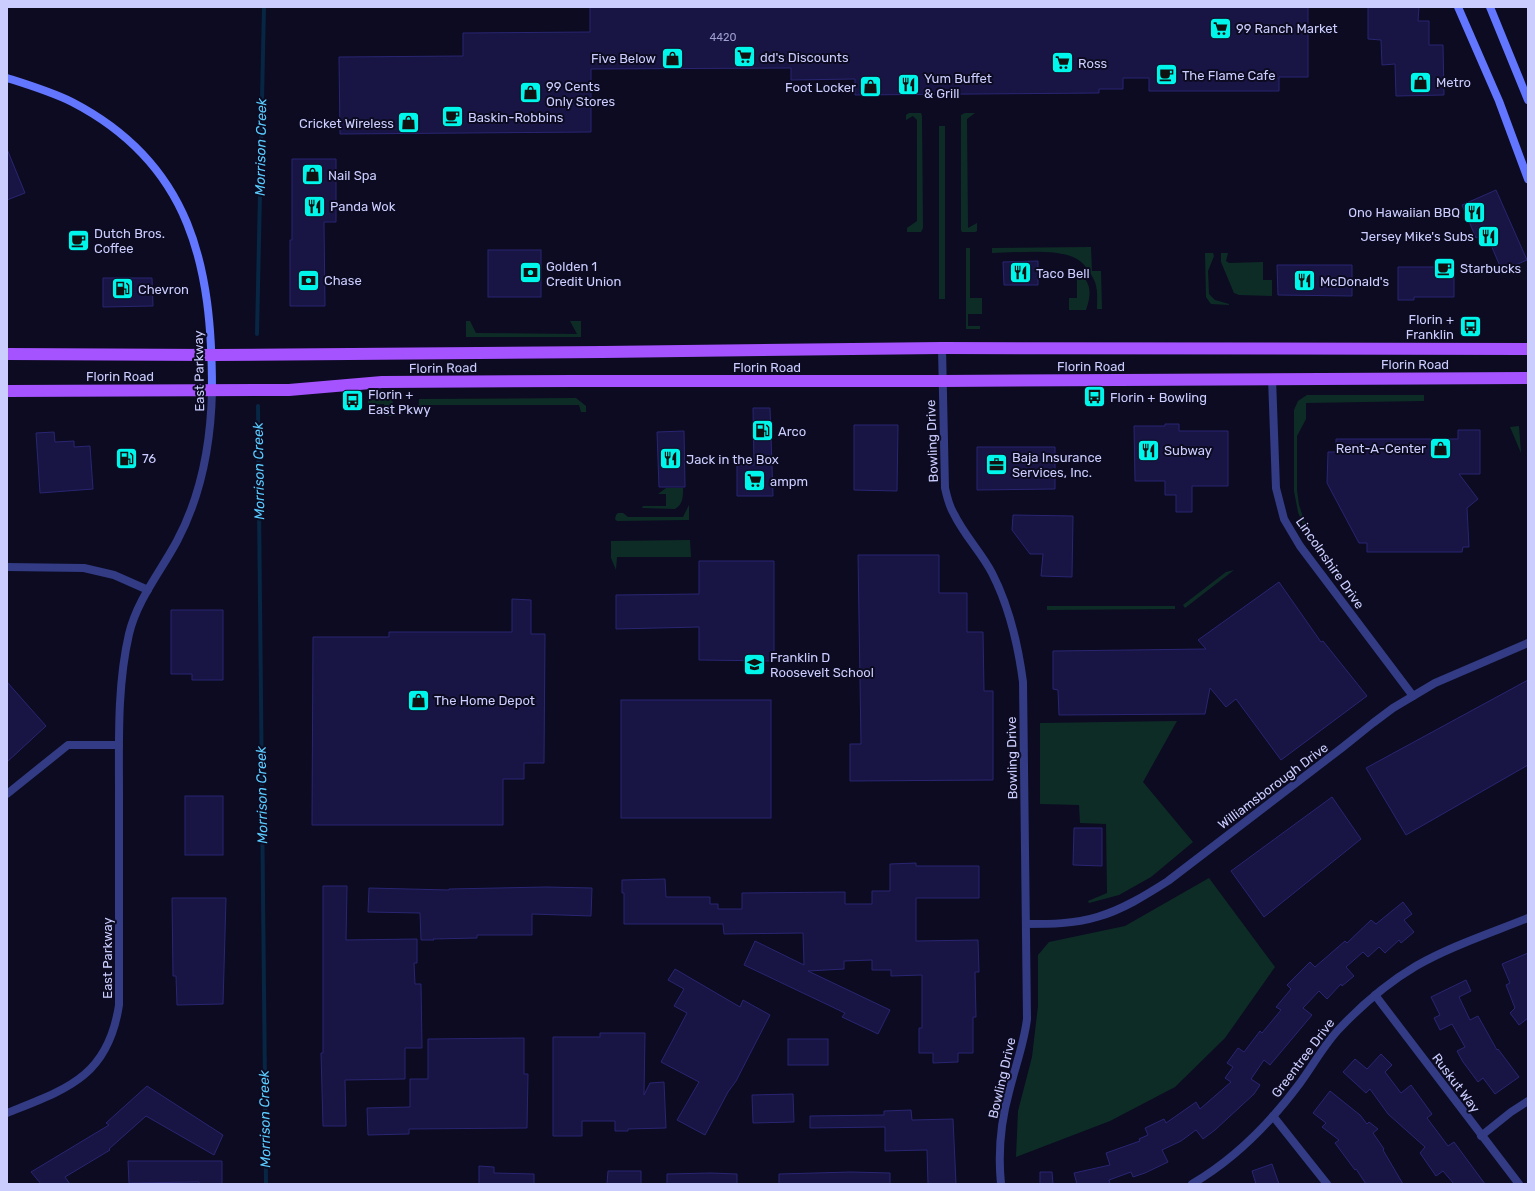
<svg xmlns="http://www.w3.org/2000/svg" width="1535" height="1191" font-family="Rubik,sans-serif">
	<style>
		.green { fill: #0e2c26 }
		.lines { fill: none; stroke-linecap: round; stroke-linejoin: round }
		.stream { stroke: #072644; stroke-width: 4 }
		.building { fill: #181544; stroke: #292572 }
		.street { stroke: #323b84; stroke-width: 8 }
		.secondary { stroke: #6276ff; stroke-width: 8 }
		.primary { stroke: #a552ff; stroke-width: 12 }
		.labels { text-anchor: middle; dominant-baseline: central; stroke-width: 4; stroke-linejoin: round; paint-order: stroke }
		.number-label { font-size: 11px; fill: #9e9fd0 }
		.poi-label { font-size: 13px; fill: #cbcdff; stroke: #0c0b21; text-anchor: start }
		.street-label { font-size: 13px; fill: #cbcdff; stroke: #0c0b21 }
		.water-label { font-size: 14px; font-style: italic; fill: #59cbff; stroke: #0c0b21 }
	</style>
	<rect width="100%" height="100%" fill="#0c0b21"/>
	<g class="green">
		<polygon points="909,113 921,113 922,116 923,228 921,232 907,232 907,228 917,221 917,120 913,116 906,120 906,115"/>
		<polygon points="965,113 975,113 967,119 968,228 977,223 977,231 975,232 962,232 961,230 961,115"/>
		<rect x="939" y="126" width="6" height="173"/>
		<path d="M1091,247L1092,271H1101L1102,309H1097C1097,300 1098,290 1095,282C1091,273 1084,262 1075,258C1056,248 1014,253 992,253V248Z"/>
		<polygon points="966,248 970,248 970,298 982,298 982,314 968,314 968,326 980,326 980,329 966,329"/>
		<polygon points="1205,253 1213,253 1214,256 1208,271 1209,294 1215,300 1229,304 1229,305 1211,304 1206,297"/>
		<polygon points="1221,253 1228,253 1226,261 1229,263 1263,262 1263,280 1272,280 1272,296 1239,295 1234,293 1221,262"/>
		<path d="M1077,274H1081C1092,285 1091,296 1086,310H1069V298H1077Z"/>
		<polygon points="466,321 470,321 476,333 577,334 570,321 581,321 581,337 466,337"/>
		<polygon points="1307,395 1424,395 1424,401 1306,403 1306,419 1297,436 1297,490 1299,505 1306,526 1305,530 1298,512 1294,491 1294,410 1298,401"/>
		<polygon points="576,398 586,406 586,412 581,412 579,405 423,405 421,416 418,415 419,399"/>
		<polygon points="392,399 396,416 384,416 384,404 368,405 368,400"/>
		<polygon points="1519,426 1521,453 1510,427"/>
		<path d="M666,488H683C683,497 683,504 675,509L642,508L643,506H666V494H658Z"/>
		<polygon points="689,505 689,520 617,521 615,519 616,515 618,513 623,513 628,517 683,517"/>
		<polygon points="690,540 691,557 617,557 616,570 611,558 611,541"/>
		<polygon points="1234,570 1185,608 1183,605 1226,572"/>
		<polygon points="1047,606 1175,606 1175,609 1047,610"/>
		<polygon points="1177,721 1143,782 1193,842 1151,877 1119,895 1089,903 1088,901 1107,893 1106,824 1080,823 1079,805 1040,804 1040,723"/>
		<polygon points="1209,878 1275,967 1225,1038 1175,1087 1110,1121 1016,1157 1018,1111 1032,1057 1038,1006 1038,955 1049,942 1125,926"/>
	</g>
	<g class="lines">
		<g class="stream">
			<polyline points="257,334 264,7"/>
			<polyline points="258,406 266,1184"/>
		</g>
	</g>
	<g class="building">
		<polygon points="590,7 1308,7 1308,77 1279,77 1279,91 1149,91 1149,78 1123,78 1123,89 1099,89 1099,93 855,95 855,79 791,80 791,68 591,69 591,132 340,134 339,57 463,56 463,33 590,32"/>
		<polygon points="1368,7 1419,7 1418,21 1429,21 1429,45 1443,45 1444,95 1396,96 1395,64 1382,65 1381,40 1368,39"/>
		<polygon points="7,149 25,193 7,200"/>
		<polygon points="292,159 336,159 336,222 324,222 325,306 290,306 290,240 292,240"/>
		<polygon points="1496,190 1527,260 1502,271 1486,233 1476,238 1462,205"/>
		<rect x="488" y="250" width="53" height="47"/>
		<polygon points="1038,261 1038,285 1004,285 1003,262"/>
		<polygon points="1277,265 1352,265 1352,296 1278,295"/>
		<polygon points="1398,267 1454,267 1454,297 1414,297 1414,300 1398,300"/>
		<polygon points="103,278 152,278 153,306 103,307"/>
		<polygon points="753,408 770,408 773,496 737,496 737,465 754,465"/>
		<polygon points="1165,424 1179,424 1179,431 1228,431 1228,486 1192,486 1192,512 1176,512 1176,495 1165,495 1165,481 1135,481 1134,426 1165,426"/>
		<polygon points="854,425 898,425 897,491 854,490"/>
		<polygon points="1458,430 1480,430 1480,474 1459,474 1478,499 1467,508 1469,547 1463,547 1462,552 1367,552 1367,543 1359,543 1327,483 1328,452 1336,452 1336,439 1458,439"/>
		<polygon points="684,431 685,487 659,487 657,432"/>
		<polygon points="54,432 55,442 74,441 74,447 90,446 93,489 40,493 36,433"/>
		<polygon points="977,447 1055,447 1055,489 977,490"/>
		<polygon points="1013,515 1073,516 1072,577 1041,576 1043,554 1030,554 1012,530"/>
		<polygon points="858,555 939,555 939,593 967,593 967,632 983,632 984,691 993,691 993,780 850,781 850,744 861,744"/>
		<polygon points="699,561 774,561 774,661 699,660 699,627 616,629 616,595 699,594"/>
		<polygon points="1279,582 1321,642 1323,641 1367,696 1281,760 1236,699 1226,707 1210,688 1205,714 1059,715 1058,690 1053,689 1053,651 1206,649 1198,640"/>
		<polygon points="512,599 531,600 531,634 545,634 544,763 524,763 524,779 503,779 503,825 312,825 313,637 389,637 389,632 512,632"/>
		<polygon points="171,610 223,610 223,680 192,680 192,674 171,674"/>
		<polygon points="1528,680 1528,765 1406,835 1366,768"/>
		<polygon points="7,682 46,726 7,762"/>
		<rect x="621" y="700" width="150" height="118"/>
		<rect x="185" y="796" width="38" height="59"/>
		<polygon points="1332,797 1361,839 1264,917 1231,871"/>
		<polygon points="1074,828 1102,828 1102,866 1073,865"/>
		<polygon points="916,863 916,866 979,866 979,898 916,898 916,941 978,940 979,972 975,972 976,1017 973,1017 973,1053 958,1053 958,1062 933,1063 933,1053 919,1053 919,1028 922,1028 922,975 891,976 891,970 872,970 872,960 844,961 844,969 808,971 890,1010 878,1034 842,1017 845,1013 744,965 755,941 804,965 803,933 724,934 723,924 624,924 624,893 622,893 622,880 665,879 666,897 710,897 710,904 718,904 718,909 742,909 742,893 845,892 845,904 872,904 872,891 890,891 890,864"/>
		<polygon points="323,886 347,886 346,940 417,939 417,963 414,963 415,984 421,984 422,1048 405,1048 405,1079 345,1080 346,1126 323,1126 321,1053 323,1053"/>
		<polygon points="546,887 592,888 591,916 532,914 532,935 477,935 477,938 433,939 434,940 421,940 420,913 368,912 369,888 449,890 449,889"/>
		<polygon points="172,898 226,898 223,1004 177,1005 176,976 173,976"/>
		<polygon points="1403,902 1412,914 1404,920 1414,932 1401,943 1399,940 1385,953 1379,947 1368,957 1363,952 1346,967 1354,976 1342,986 1341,984 1327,999 1319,991 1303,1008 1312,1015 1270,1065 1264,1060 1251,1079 1260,1085 1254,1094 1215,1130 1203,1139 1196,1130 1181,1141 1162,1150 1168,1162 1145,1173 1133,1177 1131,1172 1109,1180 1110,1184 1077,1184 1074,1173 1110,1165 1106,1153 1140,1141 1139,1139 1148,1135 1145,1128 1164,1119 1166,1123 1196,1102 1200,1109 1231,1082 1225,1078 1233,1067 1227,1063 1238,1048 1244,1052 1260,1031 1262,1033 1281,1010 1276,1007 1291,989 1287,985 1310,962 1315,967 1345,941 1347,943 1371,920 1376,924"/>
		<polygon points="1528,953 1528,1018 1519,1025 1510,1013 1515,1008 1506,985 1510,983 1502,964"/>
		<polygon points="675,969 740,1007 743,1000 770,1015 736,1081 728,1092 705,1135 677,1120 699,1082 661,1062 687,1013 674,1006 684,989 668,980"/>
		<polygon points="1466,980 1471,991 1459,997 1470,1020 1478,1016 1497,1050 1498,1049 1519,1077 1495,1094 1483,1078 1478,1082 1463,1062 1457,1051 1465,1047 1452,1024 1440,1030 1434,1018 1440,1015 1431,997"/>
		<polygon points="600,1033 645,1033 644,1095 650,1083 664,1082 666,1128 628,1129 628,1131 615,1131 615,1121 582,1121 582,1136 553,1136 553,1037 600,1037"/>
		<polygon points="524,1038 524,1074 528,1074 527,1128 409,1129 409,1134 368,1135 367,1108 410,1107 410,1079 428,1079 428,1039"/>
		<rect x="788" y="1039" width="40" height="26"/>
		<polygon points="1381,1054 1392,1065 1385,1072 1401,1093 1411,1085 1432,1114 1427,1118 1448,1146 1454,1142 1485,1184 1454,1184 1443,1171 1436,1176 1420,1153 1425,1147 1388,1114 1370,1089 1366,1093 1343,1072 1355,1059 1367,1069"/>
		<polygon points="147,1086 223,1135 214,1155 146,1116 109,1149 110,1150 65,1177 70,1184 41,1184 31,1172 109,1125 106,1123"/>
		<polygon points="1330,1091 1360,1115 1367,1124 1369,1122 1378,1129 1373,1133 1384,1149 1383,1150 1403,1184 1366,1184 1356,1169 1355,1170 1335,1143 1339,1140 1322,1127 1326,1123 1313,1113"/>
		<polygon points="793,1094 794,1122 753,1123 752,1095"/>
		<polygon points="911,1110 912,1120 953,1119 956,1184 928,1184 927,1150 885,1151 885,1127 810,1128 810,1116 884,1115 884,1111"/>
		<polygon points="128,1161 222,1161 222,1184 199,1184 199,1182 129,1183"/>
		<polygon points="1272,1164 1279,1184 1256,1184 1252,1171"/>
		<polygon points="479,1166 494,1167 494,1173 534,1174 534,1184 479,1184"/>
		<polygon points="608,1171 641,1171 641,1184 607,1184"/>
		<polygon points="851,1172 890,1173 890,1184 779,1184 779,1174"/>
		<polygon points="1040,1172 1052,1172 1053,1184 1040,1184"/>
		<polygon points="711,1173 737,1174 737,1184 667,1184 667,1174"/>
	</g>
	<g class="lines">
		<g class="street">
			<path d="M942,348L945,488C947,497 949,506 954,514C964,535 981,552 992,573C1010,608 1018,644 1023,682L1027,1019C1024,1044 1015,1067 1009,1092C1001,1121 998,1154 1001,1184"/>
			<polyline points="1272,378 1276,488 1284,519 1300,546 1413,696"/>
			<polyline points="7,567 84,568 114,575 148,590"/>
			<polyline points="7,794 68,745 119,745"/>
			<path d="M1026,924C1050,924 1074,924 1097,917C1122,910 1146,895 1168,881L1343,747L1373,723L1393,708L1435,683L1528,643"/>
			<polyline points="1375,995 1519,1184"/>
			<path d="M7,1113C67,1089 108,1077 119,1005C119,935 119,865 119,795C119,741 117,686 129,634C137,600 161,571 177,541C202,494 211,443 212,390"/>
			<polyline points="1273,1116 1327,1184"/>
			<polyline points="1481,1136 1511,1112 1528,1101"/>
			<path d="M1192,1184C1235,1159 1271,1122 1300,1083C1314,1064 1325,1043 1341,1027C1363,1004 1389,982 1416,966C1451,946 1491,933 1528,918"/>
		</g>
		<g class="secondary">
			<polyline points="1458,7 1499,101 1528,179"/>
			<polyline points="1490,7 1528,100"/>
			<path d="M7,78C29,85 52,92 72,102C192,164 212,267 212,390"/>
		</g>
		<g class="primary">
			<polyline points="7,354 212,355 603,352 942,348 1528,349"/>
			<polyline points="7,391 289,390 382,382 575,381 942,381 1528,378"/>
		</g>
	</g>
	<defs>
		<symbol id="supermarket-square" viewBox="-11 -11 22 22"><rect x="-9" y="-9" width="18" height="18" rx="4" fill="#00f6ea" stroke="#0c0b21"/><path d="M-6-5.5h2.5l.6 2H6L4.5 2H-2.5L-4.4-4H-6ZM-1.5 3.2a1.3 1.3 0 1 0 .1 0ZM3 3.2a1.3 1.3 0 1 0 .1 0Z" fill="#111"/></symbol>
		<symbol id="shop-square" viewBox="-11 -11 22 22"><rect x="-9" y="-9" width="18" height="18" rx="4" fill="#00f6ea" stroke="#0c0b21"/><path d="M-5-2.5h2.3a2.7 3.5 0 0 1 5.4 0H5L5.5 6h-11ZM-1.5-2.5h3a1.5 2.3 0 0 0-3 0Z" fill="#111"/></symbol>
		<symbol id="cafe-square" viewBox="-11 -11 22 22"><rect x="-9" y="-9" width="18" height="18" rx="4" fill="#00f6ea" stroke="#0c0b21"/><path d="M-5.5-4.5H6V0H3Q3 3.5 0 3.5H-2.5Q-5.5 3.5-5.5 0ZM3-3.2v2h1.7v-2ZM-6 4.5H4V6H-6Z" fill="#111"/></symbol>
		<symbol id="restaurant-square" viewBox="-11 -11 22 22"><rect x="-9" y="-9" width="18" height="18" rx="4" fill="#00f6ea" stroke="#0c0b21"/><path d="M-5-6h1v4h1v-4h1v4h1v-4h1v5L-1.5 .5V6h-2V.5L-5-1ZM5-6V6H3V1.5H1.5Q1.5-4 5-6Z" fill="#111"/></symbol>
		<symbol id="bank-square" viewBox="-11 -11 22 22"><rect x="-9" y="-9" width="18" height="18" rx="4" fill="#00f6ea" stroke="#0c0b21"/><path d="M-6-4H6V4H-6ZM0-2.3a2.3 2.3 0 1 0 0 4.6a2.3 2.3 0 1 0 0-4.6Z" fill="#111"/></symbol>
		<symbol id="fuel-square" viewBox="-11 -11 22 22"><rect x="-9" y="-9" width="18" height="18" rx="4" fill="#00f6ea" stroke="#0c0b21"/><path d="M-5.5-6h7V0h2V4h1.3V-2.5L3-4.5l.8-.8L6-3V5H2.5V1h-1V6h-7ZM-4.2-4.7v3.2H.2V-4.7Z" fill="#111"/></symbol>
		<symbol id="bus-square" viewBox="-11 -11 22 22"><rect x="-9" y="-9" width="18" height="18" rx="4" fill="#00f6ea" stroke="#0c0b21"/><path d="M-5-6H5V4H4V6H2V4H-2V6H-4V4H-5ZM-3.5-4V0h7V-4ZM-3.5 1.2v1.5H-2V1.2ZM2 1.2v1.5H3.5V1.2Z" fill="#111"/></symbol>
		<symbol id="office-square" viewBox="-11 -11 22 22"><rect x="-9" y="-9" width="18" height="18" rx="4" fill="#00f6ea" stroke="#0c0b21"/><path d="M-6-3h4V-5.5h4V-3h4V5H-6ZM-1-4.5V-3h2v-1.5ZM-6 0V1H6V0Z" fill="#111"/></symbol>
		<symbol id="school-square" viewBox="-11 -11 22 22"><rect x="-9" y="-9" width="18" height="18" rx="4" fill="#00f6ea" stroke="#0c0b21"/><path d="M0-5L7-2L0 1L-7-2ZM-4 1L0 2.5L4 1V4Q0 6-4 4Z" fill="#111"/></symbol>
	</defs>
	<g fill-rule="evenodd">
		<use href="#supermarket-square" x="1208" y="16" width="25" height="25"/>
		<use href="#supermarket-square" x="732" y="44" width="25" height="25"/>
		<use href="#shop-square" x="660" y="46" width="25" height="25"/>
		<use href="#supermarket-square" x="1050" y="50" width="25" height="25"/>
		<use href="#cafe-square" x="1154" y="62" width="25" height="25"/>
		<use href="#shop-square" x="1408" y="70" width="25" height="25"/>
		<use href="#restaurant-square" x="896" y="72" width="25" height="25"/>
		<use href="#shop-square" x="858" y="74" width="25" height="25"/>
		<use href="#shop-square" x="518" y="80" width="25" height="25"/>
		<use href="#cafe-square" x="440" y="104" width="25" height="25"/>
		<use href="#shop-square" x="396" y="110" width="25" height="25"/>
		<use href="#shop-square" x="300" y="162" width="25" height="25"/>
		<use href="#restaurant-square" x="302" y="194" width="25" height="25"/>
		<use href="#restaurant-square" x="1462" y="200" width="25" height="25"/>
		<use href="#restaurant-square" x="1476" y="224" width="25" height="25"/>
		<use href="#cafe-square" x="66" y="228" width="25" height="25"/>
		<use href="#cafe-square" x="1432" y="256" width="25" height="25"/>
		<use href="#bank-square" x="518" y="260" width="25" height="25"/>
		<use href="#restaurant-square" x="1008" y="260" width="25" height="25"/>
		<use href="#bank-square" x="296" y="268" width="25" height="25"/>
		<use href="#restaurant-square" x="1292" y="268" width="25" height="25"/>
		<use href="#fuel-square" x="110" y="276" width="25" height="25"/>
		<use href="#bus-square" x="1458" y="314" width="25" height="25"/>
		<use href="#bus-square" x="1082" y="384" width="25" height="25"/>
		<use href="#bus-square" x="340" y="388" width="25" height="25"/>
		<use href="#fuel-square" x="750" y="418" width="25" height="25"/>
		<use href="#shop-square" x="1428" y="436" width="25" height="25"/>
		<use href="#restaurant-square" x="1136" y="438" width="25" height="25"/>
		<use href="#fuel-square" x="114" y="446" width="25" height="25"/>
		<use href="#restaurant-square" x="658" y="446" width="25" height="25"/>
		<use href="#office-square" x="984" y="452" width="25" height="25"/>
		<use href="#supermarket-square" x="742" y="468" width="25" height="25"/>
		<use href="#school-square" x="742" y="652" width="25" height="25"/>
		<use href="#shop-square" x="406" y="688" width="25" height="25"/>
	</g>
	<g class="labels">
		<g class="number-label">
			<text x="723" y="37">4420</text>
		</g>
		<g class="poi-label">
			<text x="1236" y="28">99 Ranch Market</text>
			<text x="760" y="57">dd's Discounts</text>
			<text x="656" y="58" text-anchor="end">Five Below</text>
			<text x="1078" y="63">Ross</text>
			<text x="1182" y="75">The Flame Cafe</text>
			<text x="924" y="78">Yum Buffet<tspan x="924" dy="15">&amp; Grill</tspan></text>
			<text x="1436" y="82">Metro</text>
			<text x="546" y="86">99 Cents<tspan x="546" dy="15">Only Stores</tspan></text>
			<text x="856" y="87" text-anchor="end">Foot Locker</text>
			<text x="468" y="117">Baskin-Robbins</text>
			<text x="394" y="123" text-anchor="end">Cricket Wireless</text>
			<text x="328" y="175">Nail Spa</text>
			<text x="330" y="206">Panda Wok</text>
			<text x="1460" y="212" text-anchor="end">Ono Hawaiian BBQ</text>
			<text x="94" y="233">Dutch Bros.<tspan x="94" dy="15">Coffee</tspan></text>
			<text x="1474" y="236" text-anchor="end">Jersey Mike's Subs</text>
			<text x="546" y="266">Golden 1<tspan x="546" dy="15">Credit Union</tspan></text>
			<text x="1460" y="268">Starbucks</text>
			<text x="1036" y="273">Taco Bell</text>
			<text x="324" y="280">Chase</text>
			<text x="1320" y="281">McDonald's</text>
			<text x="138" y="289">Chevron</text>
			<text x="1454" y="319" text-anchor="end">Florin +<tspan x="1454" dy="15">Franklin</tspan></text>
			<text x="368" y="394">Florin +<tspan x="368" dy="15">East Pkwy</tspan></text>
			<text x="1110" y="397">Florin + Bowling</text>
			<text x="778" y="431">Arco</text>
			<text x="1426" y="448" text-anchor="end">Rent-A-Center</text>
			<text x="1164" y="450">Subway</text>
			<text x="1012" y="457">Baja Insurance<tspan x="1012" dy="15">Services, Inc.</tspan></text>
			<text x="142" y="458">76</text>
			<text x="686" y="459">Jack in the Box</text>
			<text x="770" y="481">ampm</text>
			<text x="770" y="657">Franklin D<tspan x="770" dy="15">Roosevelt School</tspan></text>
			<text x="434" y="700">The Home Depot</text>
		</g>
		<g class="street-label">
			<text x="1415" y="364">Florin Road</text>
			<text x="1091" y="366">Florin Road</text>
			<text x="767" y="367">Florin Road</text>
			<text transform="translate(443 368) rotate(-1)">Florin Road</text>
			<text transform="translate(199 371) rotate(-91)">East Parkway</text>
			<text x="120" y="376">Florin Road</text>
			<text transform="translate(932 441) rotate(-92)">Bowling Drive</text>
			<text transform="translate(1330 563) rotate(55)">Lincolnshire Drive</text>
			<text transform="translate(1012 758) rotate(-91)">Bowling Drive</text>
			<text transform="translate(1273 786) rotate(-37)">Williamsborough Drive</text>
			<text transform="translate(107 958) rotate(-90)">East Parkway</text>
			<text transform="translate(1303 1058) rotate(-53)">Greentree Drive</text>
			<text transform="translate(1002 1078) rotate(-77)">Bowling Drive</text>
			<text transform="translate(1456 1083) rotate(53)">Ruskut Way</text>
		</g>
		<g class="water-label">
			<text transform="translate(261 147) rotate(-89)">Morrison Creek</text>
			<text transform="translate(259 471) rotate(-91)">Morrison Creek</text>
			<text transform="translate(262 795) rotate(-91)">Morrison Creek</text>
			<text transform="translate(265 1119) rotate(-91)">Morrison Creek</text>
		</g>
	</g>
	<rect width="1535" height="1191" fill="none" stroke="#cbcdff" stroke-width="16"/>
</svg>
